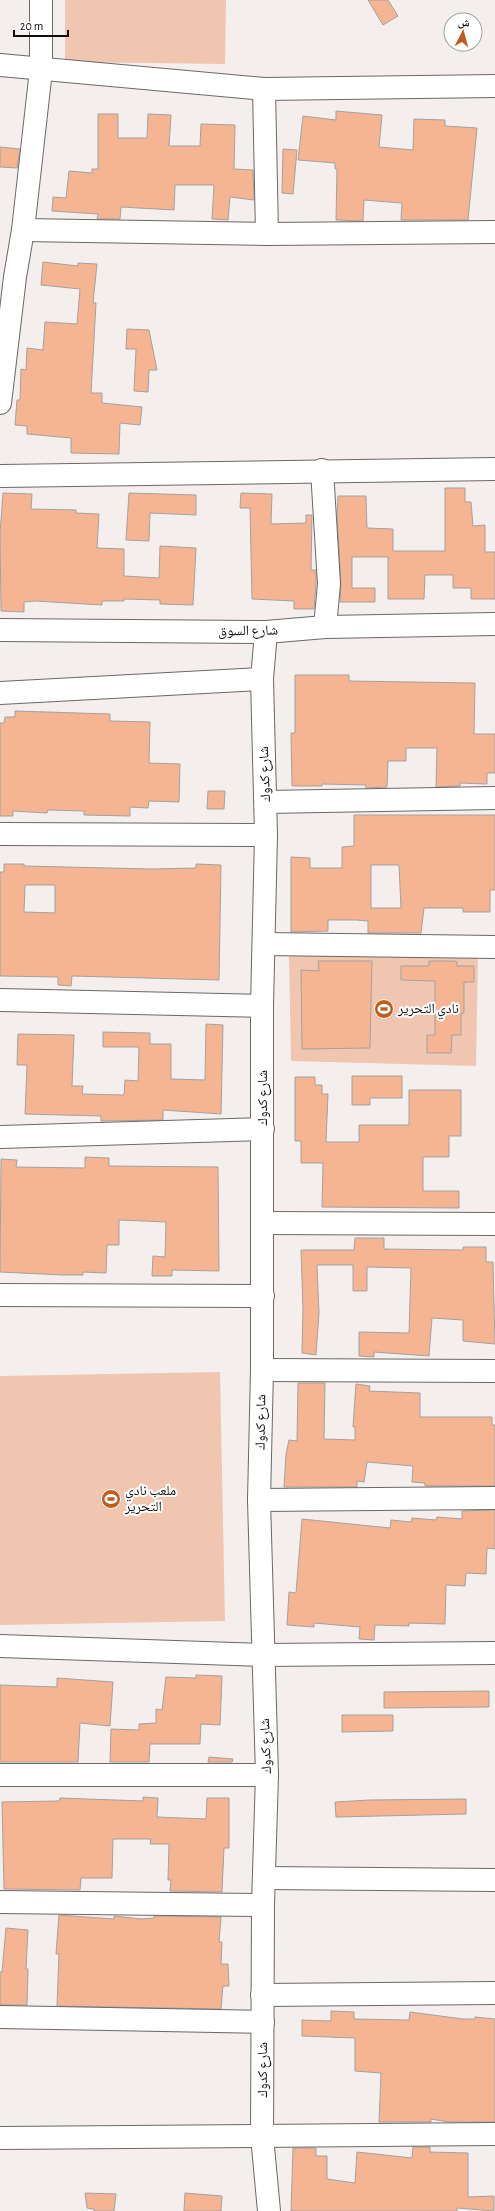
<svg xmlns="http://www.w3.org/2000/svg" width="495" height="2211" font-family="'Alegreya Sans','Noto Naskh Arabic',sans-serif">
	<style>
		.green { fill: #f0c6b0 }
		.building { fill: #f5b492; stroke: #a5a19f; fill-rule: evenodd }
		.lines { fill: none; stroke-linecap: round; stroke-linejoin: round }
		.minor-casing { stroke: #6b6866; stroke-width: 24 }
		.minor { stroke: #fff; stroke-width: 22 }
		.labels { text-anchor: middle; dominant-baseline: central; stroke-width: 4; stroke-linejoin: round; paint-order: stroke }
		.street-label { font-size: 14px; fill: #0e0d0c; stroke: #fff }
		.poi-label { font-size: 14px; fill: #0e0d0c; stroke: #fff; text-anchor: start }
	</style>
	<rect width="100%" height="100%" fill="#f4efed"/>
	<g class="green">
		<polygon points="65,0 226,0 225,64 65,62"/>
		<polygon points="289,954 478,956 476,1066 291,1061"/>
		<polygon points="220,1372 225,1621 0,1625 0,1376"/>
	</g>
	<g class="building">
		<polygon points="368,0 388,0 398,16 383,25"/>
		<polygon points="336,111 382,115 379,147 413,150 414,119 445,120 445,126 477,128 468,220 401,220 402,203 364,200 363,221 336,220 337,169 335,169 335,163 298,160 303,116 336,120"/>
		<polygon points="98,114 118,114 118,138 147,138 148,114 171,115 169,146 200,146 201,124 235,125 234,169 253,170 254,200 230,197 228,220 212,219 214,185 175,185 174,210 121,207 120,219 97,219 98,214 52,211 53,197 66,198 69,171 92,173 92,169 98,169"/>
		<polygon points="0,147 20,149 17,168 0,167"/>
		<polygon points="283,149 297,150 293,194 282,193"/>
		<polygon points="43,262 78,266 78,263 97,264 93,303 96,303 91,393 102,393 102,403 142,407 140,425 120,423 119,454 71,453 71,438 27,434 27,426 15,425 17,400 20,400 21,369 26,370 27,348 43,350 45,322 77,324 80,289 41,285"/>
		<polygon points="127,329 149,330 157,370 149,370 148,392 134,391 136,349 126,349"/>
		<polygon points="445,488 465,488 465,502 471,502 473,526 485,525 485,552 495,552 495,599 471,599 471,588 453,588 453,575 425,575 424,599 388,599 388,557 352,557 352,588 375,588 375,602 340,602 341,583 337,515 338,496 366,496 367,528 393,529 393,551 445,551"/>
		<polygon points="3,493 32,494 31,509 76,510 76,513 99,514 97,548 124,549 124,576 159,578 160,546 196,548 193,605 160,604 160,600 124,599 124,601 102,601 102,605 35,601 24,602 24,612 1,611 0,533"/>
		<polygon points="129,493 196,495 196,515 150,513 149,541 126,540"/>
		<polygon points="241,493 272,494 271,524 306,523 306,515 312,515 311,570 316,570 316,584 314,609 294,609 294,601 252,599 250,508 240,508"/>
		<polygon points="295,675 349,675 349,681 475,683 474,734 495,734 495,773 487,773 487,784 460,783 460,786 436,787 437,748 406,748 406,761 388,761 387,787 366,788 366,785 322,784 322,786 292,786 291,733 295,733"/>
		<polygon points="15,711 110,714 110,721 150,722 149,763 180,764 179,802 149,801 148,808 130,807 130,816 84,815 84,811 48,810 47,813 13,811 13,816 0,816 0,723 4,723 5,717 15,717"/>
		<polygon points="208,791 225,791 224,809 207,809"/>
		<path d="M354,815H495V890H490V912H463V908H424L421,933H368V921L356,920H328V931L291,932V857L310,858V868H342V847L354,846ZM371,865H399L401,908H371Z"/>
		<path d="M4,864H24V866L151,869L196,868V864L221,865L219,980L72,976L71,986L58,985V977L0,976V872H4ZM25,885H55V913L24,912Z"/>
		<polygon points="318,961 372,961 370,1048 302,1049 301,970 319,971"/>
		<polygon points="429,961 454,961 457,962 457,966 474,966 474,982 464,982 464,1013 461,1013 461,1035 452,1035 451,1053 427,1053 427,1035 435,1035 435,981 401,980 401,966 429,966"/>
		<polygon points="206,1024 223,1025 221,1114 163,1110 163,1120 101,1121 101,1116 25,1114 27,1065 17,1065 18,1034 74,1035 72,1086 83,1086 82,1094 124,1095 125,1080 138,1081 139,1047 103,1047 103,1032 150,1033 150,1044 171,1044 171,1079 205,1080"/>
		<polygon points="352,1076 402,1076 402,1098 370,1098 370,1105 352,1105"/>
		<polygon points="295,1077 315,1077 315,1085 322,1085 322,1094 328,1094 326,1142 359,1142 359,1125 409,1125 409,1090 461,1090 461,1136 449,1136 449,1157 423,1157 423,1191 459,1191 459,1208 322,1207 323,1163 301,1163 301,1141 295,1141"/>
		<polygon points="85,1157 109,1158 109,1166 218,1167 219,1271 172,1270 172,1276 152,1276 153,1256 165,1257 166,1222 119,1220 119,1245 107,1245 106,1273 83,1272 83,1275 62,1275 0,1272 1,1159 17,1160 16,1167 85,1168"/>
		<polygon points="355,1238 384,1238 384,1249 463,1250 463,1247 486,1247 486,1262 493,1262 495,1344 463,1341 463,1320 432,1318 429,1356 374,1352 374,1357 359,1356 359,1332 409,1333 411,1268 367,1267 367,1291 353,1291 353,1265 317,1265 319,1313 316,1355 302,1353 303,1310 301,1250 354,1250"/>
		<polygon points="298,1383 325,1383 324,1439 355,1440 355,1427 353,1427 356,1384 370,1386 369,1391 420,1393 420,1417 492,1417 492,1425 495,1425 495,1486 425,1486 425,1483 412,1482 413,1466 367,1462 364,1482 357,1481 357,1487 284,1487 286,1454 289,1440 297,1441"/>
		<polygon points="495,1510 495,1549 487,1548 486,1574 466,1573 465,1586 446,1585 445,1624 409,1623 409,1626 375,1625 374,1640 359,1639 360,1627 314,1623 314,1627 287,1625 289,1592 296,1593 302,1519 390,1528 391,1520 411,1522 412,1518 436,1520 437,1517 462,1519 462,1511"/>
		<polygon points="196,1675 222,1676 220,1725 201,1724 200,1744 150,1744 149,1762 110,1762 111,1729 139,1730 139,1724 156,1723 156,1709 162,1710 166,1677 196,1678"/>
		<polygon points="57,1678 113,1682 110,1726 80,1723 78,1762 0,1762 0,1685 57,1687"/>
		<polygon points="489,1691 489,1707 384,1708 384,1692"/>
		<polygon points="342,1715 393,1715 393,1731 342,1732"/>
		<polygon points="209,1757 233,1759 232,1762 208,1762"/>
		<polygon points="143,1797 158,1798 157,1817 206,1819 207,1798 229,1798 229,1848 224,1848 222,1892 170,1891 171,1880 168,1880 169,1844 150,1844 151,1839 113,1839 112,1878 81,1878 80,1890 4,1889 2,1802 59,1801 60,1798 143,1801"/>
		<polygon points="466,1799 466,1814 336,1817 335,1802 370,1800"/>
		<polygon points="59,1915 114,1919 114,1916 141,1919 154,1918 154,1916 221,1917 219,1942 222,1942 221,1964 228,1964 229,1986 223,1986 221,2009 57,2006 59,1954 56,1954"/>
		<polygon points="6,1928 28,1930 26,1969 28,1969 27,2005 0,2005 0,1972 2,1972"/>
		<polygon points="331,2011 354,2012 354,2019 409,2020 410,2012 463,2019 475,2019 475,2017 495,2019 495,2122 449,2122 431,2119 431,2122 379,2122 381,2073 355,2071 355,2038 302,2036 302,2020 331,2021"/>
		<polygon points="413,2147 430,2147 430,2152 468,2153 468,2197 494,2196 494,2211 457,2208 457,2211 291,2211 293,2148 316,2148 316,2156 327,2156 327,2179 355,2183 357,2152 412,2158"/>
		<polygon points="85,2193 116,2194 114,2211 94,2211 94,2209 87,2208"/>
		<polygon points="185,2193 222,2196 221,2211 184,2211"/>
	</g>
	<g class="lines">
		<defs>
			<g id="minor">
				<polyline points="0,65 264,89 495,86"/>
				<polyline points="264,89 267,234"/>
				<polyline points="23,230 267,234 495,232"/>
				<polyline points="0,403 15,277 23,230 41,70 41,0"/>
				<polyline points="322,470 329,584 325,627"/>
				<polyline points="0,476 495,469"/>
				<polyline points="0,630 266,632 325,627 495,624"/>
				<polyline points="266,632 262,679 266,835 262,1006 262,1370 259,1500 267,1775 263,1905 262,2136 269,2211"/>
				<polyline points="0,693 262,679"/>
				<polyline points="266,802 495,798"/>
				<polyline points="0,834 266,835"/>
				<polyline points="264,944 495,947"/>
				<polyline points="0,1000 262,1006"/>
				<polyline points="0,1137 263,1129"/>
				<polyline points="263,1223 495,1224"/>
				<polyline points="0,1295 263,1296"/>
				<polyline points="262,1370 495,1371"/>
				<polyline points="259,1500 495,1498"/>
				<polyline points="0,1646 263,1655 495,1653"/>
				<polyline points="0,1775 267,1775"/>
				<polyline points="265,1878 495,1880"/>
				<polyline points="0,1902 263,1905"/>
				<polyline points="262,1995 495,1993"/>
				<polyline points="0,2017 263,2022"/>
				<polyline points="0,2138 495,2134"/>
			</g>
		</defs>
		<use href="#minor" class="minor-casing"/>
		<use href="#minor" class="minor"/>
	</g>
	<defs>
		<symbol id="stadium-disc" viewBox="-11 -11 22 22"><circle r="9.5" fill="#bf5d1f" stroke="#fff"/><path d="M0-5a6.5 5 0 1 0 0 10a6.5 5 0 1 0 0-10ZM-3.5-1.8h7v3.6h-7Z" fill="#fff"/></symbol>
	</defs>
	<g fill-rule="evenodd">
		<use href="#stadium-disc" x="373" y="998" width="22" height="22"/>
		<use href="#stadium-disc" x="100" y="1488" width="22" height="22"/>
	</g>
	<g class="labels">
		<g class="street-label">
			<text transform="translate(248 631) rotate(-1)">شارع السوق</text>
			<text transform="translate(265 774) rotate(-92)">شارع كدوك</text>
			<text transform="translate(263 1098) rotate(-90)">شارع كدوك</text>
			<text transform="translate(261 1422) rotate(-89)">شارع كدوك</text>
			<text transform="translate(266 1746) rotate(-92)">شارع كدوك</text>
			<text transform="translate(263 2070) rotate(-90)">شارع كدوك</text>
		</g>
		<g class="poi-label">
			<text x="398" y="1009">نادي التحرير</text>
			<text x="125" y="1491">ملعب نادي<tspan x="125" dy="16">التحرير</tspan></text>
		</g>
	</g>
	<g transform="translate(463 32) rotate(6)"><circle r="19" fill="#ffffff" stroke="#9f9e9e"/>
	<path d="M0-3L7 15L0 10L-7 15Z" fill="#bf5d1f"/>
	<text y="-6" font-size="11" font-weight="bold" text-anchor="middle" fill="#0e0d0c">ش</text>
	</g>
	<path d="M14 30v6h54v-6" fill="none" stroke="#0e0d0c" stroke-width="2"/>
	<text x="20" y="30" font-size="12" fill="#0e0d0c" stroke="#ffffff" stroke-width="3" paint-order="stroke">20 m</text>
</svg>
